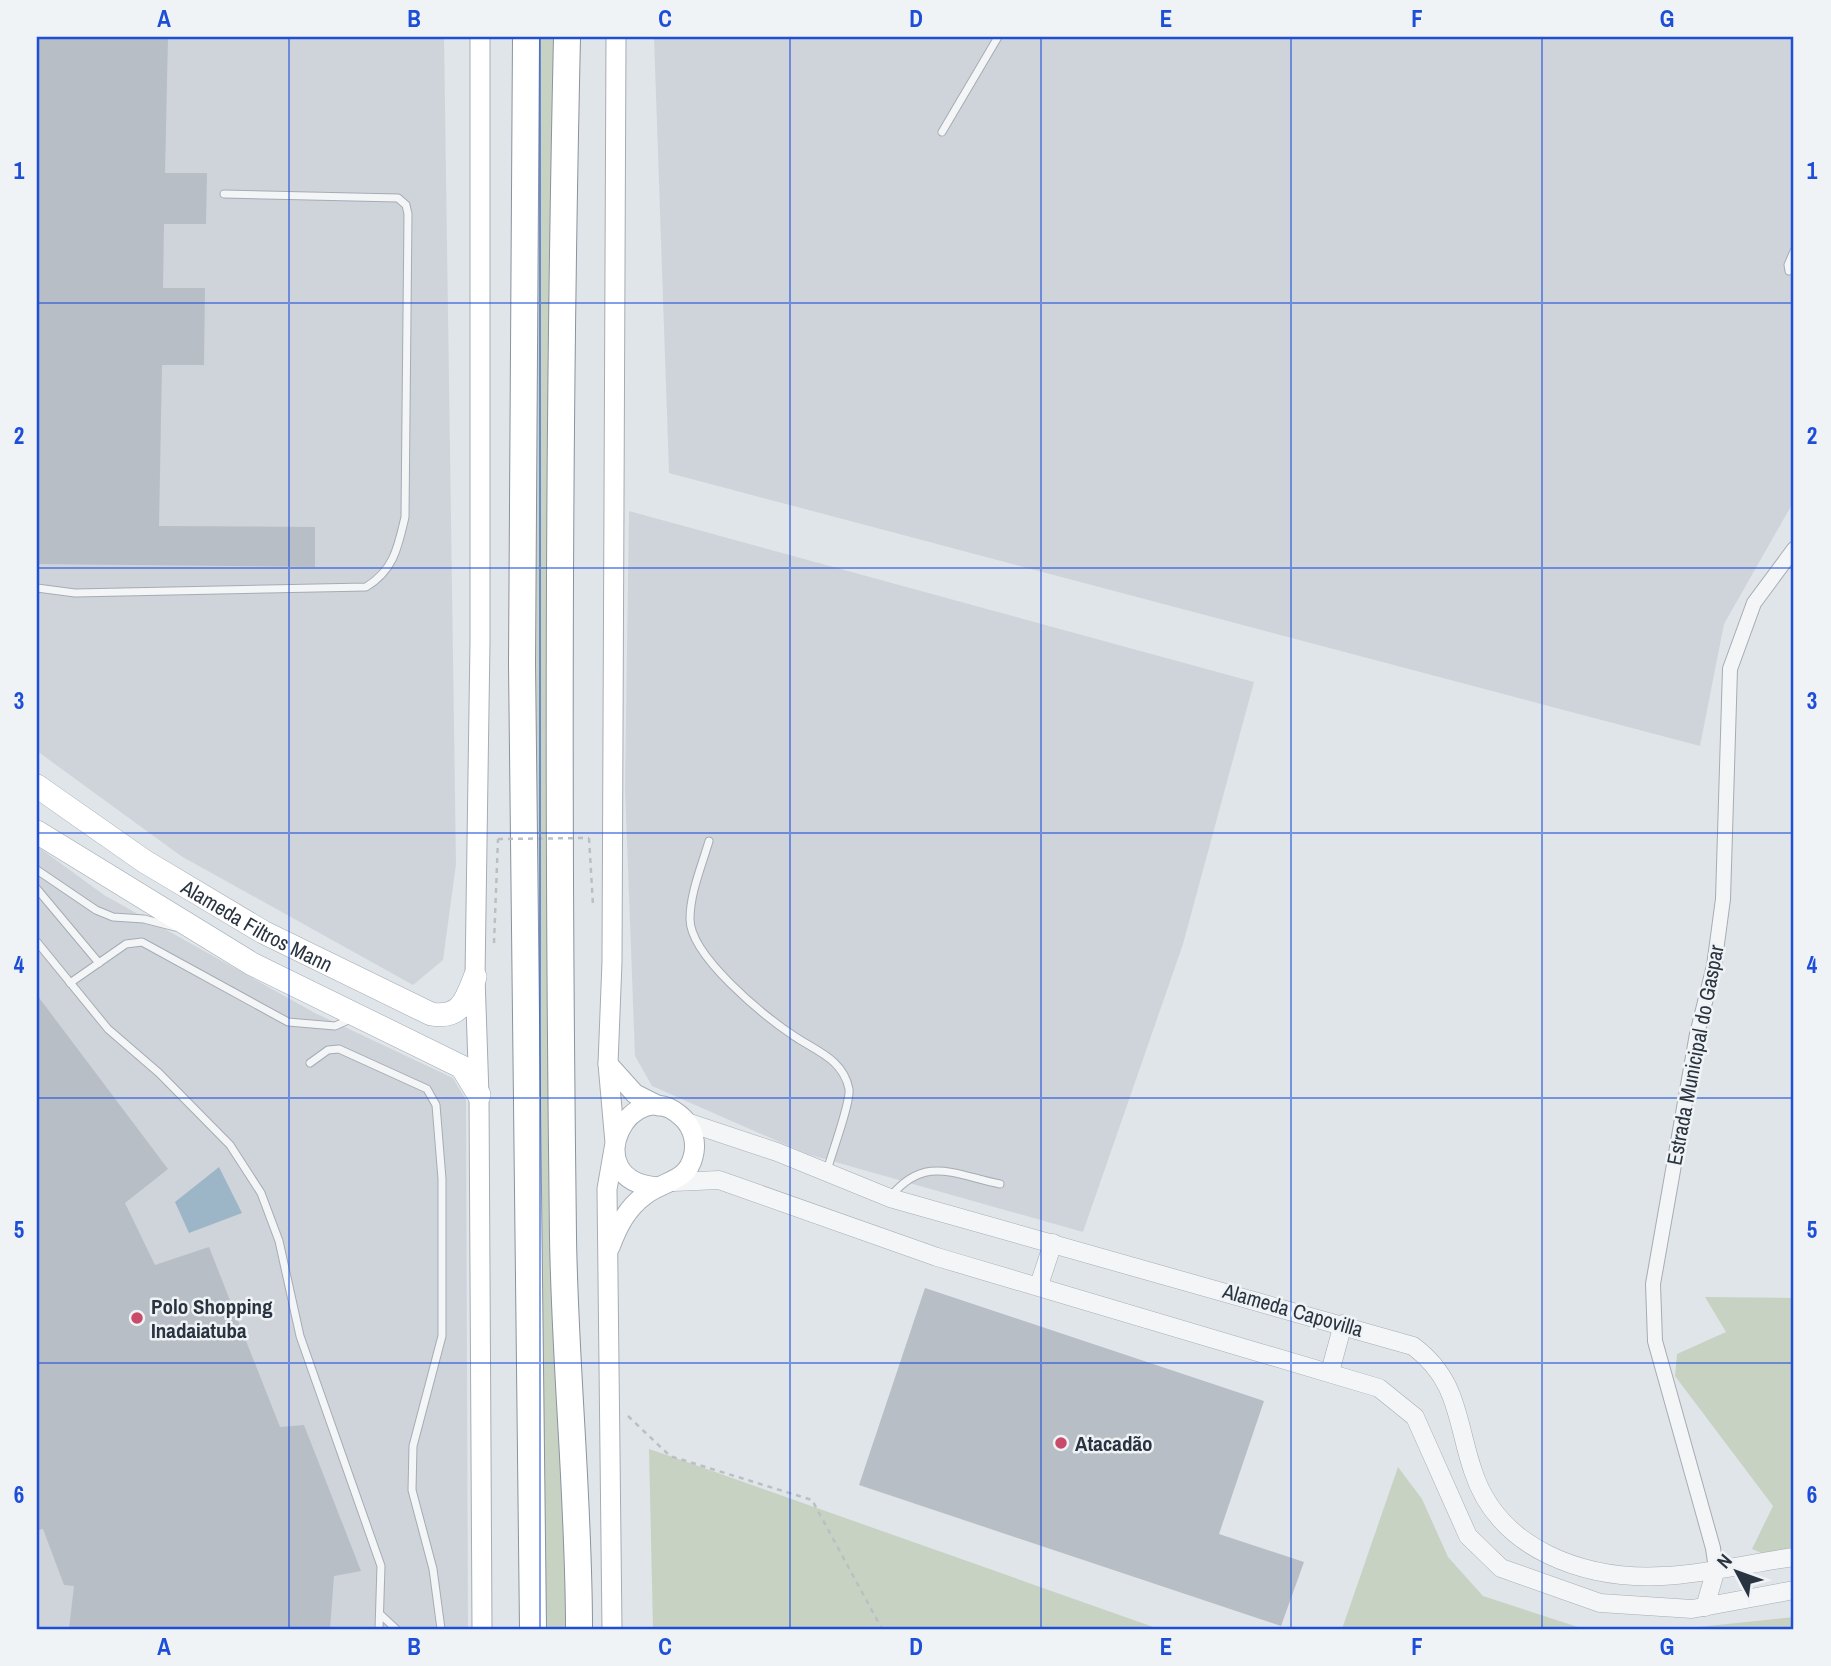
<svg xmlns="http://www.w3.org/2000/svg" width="1831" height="1666" font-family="'Archivo Narrow',sans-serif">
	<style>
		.built { fill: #cfd4db }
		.green { fill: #c8d2c2 }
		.water { fill: #9db6c7 }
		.building { fill: #b8bec5 }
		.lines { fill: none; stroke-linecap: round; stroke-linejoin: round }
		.service-casing { stroke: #a6acb3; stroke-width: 9 }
		.minor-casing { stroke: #a6acb3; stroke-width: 16 }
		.tertiary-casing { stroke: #a6acb3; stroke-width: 19 }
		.secondary-casing { stroke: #a6acb3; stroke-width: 21 }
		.primary-casing { stroke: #a0aab4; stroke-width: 24 }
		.motorway-casing { stroke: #88939f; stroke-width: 28 }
		.path { stroke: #bbbfc4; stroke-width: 2.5; stroke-dasharray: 5 5; stroke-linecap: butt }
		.service { stroke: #f3f5f7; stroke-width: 7 }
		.minor { stroke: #f3f5f7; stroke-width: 14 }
		.tertiary { stroke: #f3f5f7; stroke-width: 18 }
		.secondary { stroke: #fff; stroke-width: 19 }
		.primary { stroke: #fff; stroke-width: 23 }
		.motorway { stroke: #fff; stroke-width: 26 }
		.path-bridge { stroke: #bbbfc4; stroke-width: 2.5; stroke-dasharray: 5 5; stroke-linecap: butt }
		.grid { fill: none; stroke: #1d4ed8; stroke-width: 2; stroke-opacity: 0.55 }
		.poi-dot { fill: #c94b6a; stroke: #f0f3f6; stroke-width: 2.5 }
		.labels { text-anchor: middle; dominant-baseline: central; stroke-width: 5; stroke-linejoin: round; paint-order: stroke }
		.street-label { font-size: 21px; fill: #2a3440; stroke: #f0f3f6 }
		.poi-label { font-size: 21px; font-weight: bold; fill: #2a3440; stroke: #f0f3f6; text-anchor: start }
		.neatline { fill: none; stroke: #1d4ed8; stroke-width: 2.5 }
		.grid-label { font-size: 23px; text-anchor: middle; font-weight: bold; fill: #1d4ed8 }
	</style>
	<rect width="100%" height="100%" fill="#e0e5e9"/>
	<g class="built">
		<polygon points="37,37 444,37 456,864 443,960 413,985 181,856 37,751"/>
		<polygon points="654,37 1794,37 1794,501 1724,624 1700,746 669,473"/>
		<polygon points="629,511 1254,682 1183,944 1083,1232 807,1154 652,1086 635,1056 625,788"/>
		<polygon points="37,846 104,895 315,1013 453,1078 466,1100 468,1629 37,1629"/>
	</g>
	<g class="green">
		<polygon points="536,37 556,37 568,1629 545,1629 530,794"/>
		<polygon points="1705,1297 1794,1298 1794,1562 1785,1563 1752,1549 1773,1506 1675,1376 1677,1354 1726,1332"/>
		<polygon points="649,1449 670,1456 1159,1629 653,1629"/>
		<polygon points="1398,1467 1422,1499 1448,1557 1483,1596 1584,1629 1342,1629"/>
		<polygon points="1794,1617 1794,1629 1679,1629"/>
	</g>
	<polygon class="water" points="219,1167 242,1213 189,1233 175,1202"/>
	<g class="building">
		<polygon points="37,37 168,37 165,173 207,173 206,224 164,224 163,288 205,288 204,365 162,365 159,526 315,527 315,567 37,564"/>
		<polygon points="37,995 168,1169 125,1203 155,1265 209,1247 280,1427 304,1425 361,1571 334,1576 330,1629 69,1629 74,1586 64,1585 43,1529 37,1530"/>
		<polygon points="925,1288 1264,1401 1219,1534 1304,1562 1281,1626 859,1485"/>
	</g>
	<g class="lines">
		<defs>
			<g id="service">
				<polyline points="942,132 998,37"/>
				<polyline points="1789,271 1788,265 1794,251"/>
				<path d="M37,588L75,593L366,587C394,570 398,547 405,517L408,214L406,205L398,198L224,194"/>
				<path d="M709,841C702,865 690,893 690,919C690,956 764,1016 794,1036C816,1051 843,1059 849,1089C851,1102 831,1155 827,1171"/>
				<polyline points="37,870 96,910 113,917 144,919 175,927"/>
				<polyline points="37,889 99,963"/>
				<polyline points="37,942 108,1029 159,1073 230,1145 261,1193 279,1241 300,1336 381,1566 379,1629"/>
				<polyline points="70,983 126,944 142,942 288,1022 335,1026 353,1018"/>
				<polyline points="310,1063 328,1050 339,1049 427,1089 436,1105 442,1179 442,1336 413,1446 412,1490 433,1569 441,1629"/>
				<path d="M890,1197C925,1155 952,1174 1000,1184"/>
				<polyline points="381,1615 396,1629"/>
			</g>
			<polyline id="minor" points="1716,1569 1713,1548 1655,1341 1653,1284 1697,1034 1714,966 1723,899 1730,669 1754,603 1794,549"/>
			<g id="tertiary">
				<path d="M687,1122L777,1152L890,1198L1413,1346C1459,1380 1456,1421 1473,1471C1499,1551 1586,1580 1663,1576C1707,1574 1751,1563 1794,1557"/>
				<polyline points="674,1182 719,1180 937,1257 1379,1388 1415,1417 1468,1536 1501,1568 1600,1603 1692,1609 1794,1590"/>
				<polyline points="1039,1285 1053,1243"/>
				<polyline points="1330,1372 1343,1324"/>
				<polyline points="1705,1607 1716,1569"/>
			</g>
			<g id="secondary">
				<polyline points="480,37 480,641 475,977 479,1095 482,1629"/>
				<polyline points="608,1064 635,1094 659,1106"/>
				<path d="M610,1247C618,1226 627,1208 645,1195C663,1181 687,1182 693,1157C697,1143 693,1128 683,1118C632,1067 573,1181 658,1187"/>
				<polyline points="612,1629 607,1189 615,1143 608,1064 612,962 616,37"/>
			</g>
			<g id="primary">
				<path id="s1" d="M37,786L144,861L263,932L431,1014C460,1019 466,1001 475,977"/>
				<polyline points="37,832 252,964 462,1067 479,1095"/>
			</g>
			<g id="motorway">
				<polyline points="526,37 522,664 533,1629"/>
				<path d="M567,37C558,437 558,837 563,1237C565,1368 579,1498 579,1629"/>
			</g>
		</defs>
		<use href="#service" class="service-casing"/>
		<use href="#minor" class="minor-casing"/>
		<use href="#tertiary" class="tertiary-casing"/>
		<use href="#secondary" class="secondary-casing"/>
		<use href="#primary" class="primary-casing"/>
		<use href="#motorway" class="motorway-casing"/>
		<g class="path">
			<polyline points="589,838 593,905"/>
			<polyline points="494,943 498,839"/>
			<polyline points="628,1416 670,1456 812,1500 882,1629"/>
		</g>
		<use href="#service" class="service"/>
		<use href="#minor" class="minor"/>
		<use href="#tertiary" class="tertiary"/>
		<use href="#secondary" class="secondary"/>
		<use href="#primary" class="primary"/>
		<use href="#motorway" class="motorway"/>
		<polyline class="path-bridge" points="498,839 589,838"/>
	</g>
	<path class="grid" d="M289,37V1629M540,37V1629M790,37V1629M1041,37V1629M1291,37V1629M1542,37V1629M37,303H1794M37,568H1794M37,833H1794M37,1098H1794M37,1363H1794"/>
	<g class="poi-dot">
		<circle cx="137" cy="1318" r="7"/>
		<circle cx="1061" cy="1443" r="7"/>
	</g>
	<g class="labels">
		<g class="street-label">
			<text stroke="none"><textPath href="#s1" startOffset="261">Alameda Filtros Mann</textPath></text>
			<text transform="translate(1695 1055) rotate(-79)">Estrada Municipal do Gaspar</text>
			<text transform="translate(1293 1310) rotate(16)">Alameda Capovilla</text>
		</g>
		<g class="poi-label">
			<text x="151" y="1306">Polo Shopping<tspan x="151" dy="24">Inadaiatuba</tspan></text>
			<text x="1075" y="1443">Atacadão</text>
		</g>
	</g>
	<rect width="1831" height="1666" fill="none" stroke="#f0f3f6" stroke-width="77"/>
	<g transform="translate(1737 1572) rotate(311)" stroke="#f0f3f6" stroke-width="5" paint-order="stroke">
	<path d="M0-5L12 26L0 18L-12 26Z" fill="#2a3440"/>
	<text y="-10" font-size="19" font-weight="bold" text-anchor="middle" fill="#2a3440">N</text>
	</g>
	<rect x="38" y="38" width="1754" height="1590" class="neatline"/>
	<g class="grid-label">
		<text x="164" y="27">A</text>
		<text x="414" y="27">B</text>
		<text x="665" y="27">C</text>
		<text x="916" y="27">D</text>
		<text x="1166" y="27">E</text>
		<text x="1417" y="27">F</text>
		<text x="1667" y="27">G</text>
		<text x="19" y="179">1</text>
		<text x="1812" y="179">1</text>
		<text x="19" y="444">2</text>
		<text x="1812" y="444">2</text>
		<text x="19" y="709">3</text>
		<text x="1812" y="709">3</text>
		<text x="19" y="973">4</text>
		<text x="1812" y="973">4</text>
		<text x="19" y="1238">5</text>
		<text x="1812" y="1238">5</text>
		<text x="19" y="1503">6</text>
		<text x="1812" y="1503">6</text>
		<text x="164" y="1655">A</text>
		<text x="414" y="1655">B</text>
		<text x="665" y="1655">C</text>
		<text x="916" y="1655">D</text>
		<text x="1166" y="1655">E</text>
		<text x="1417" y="1655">F</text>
		<text x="1667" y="1655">G</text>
	</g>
</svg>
